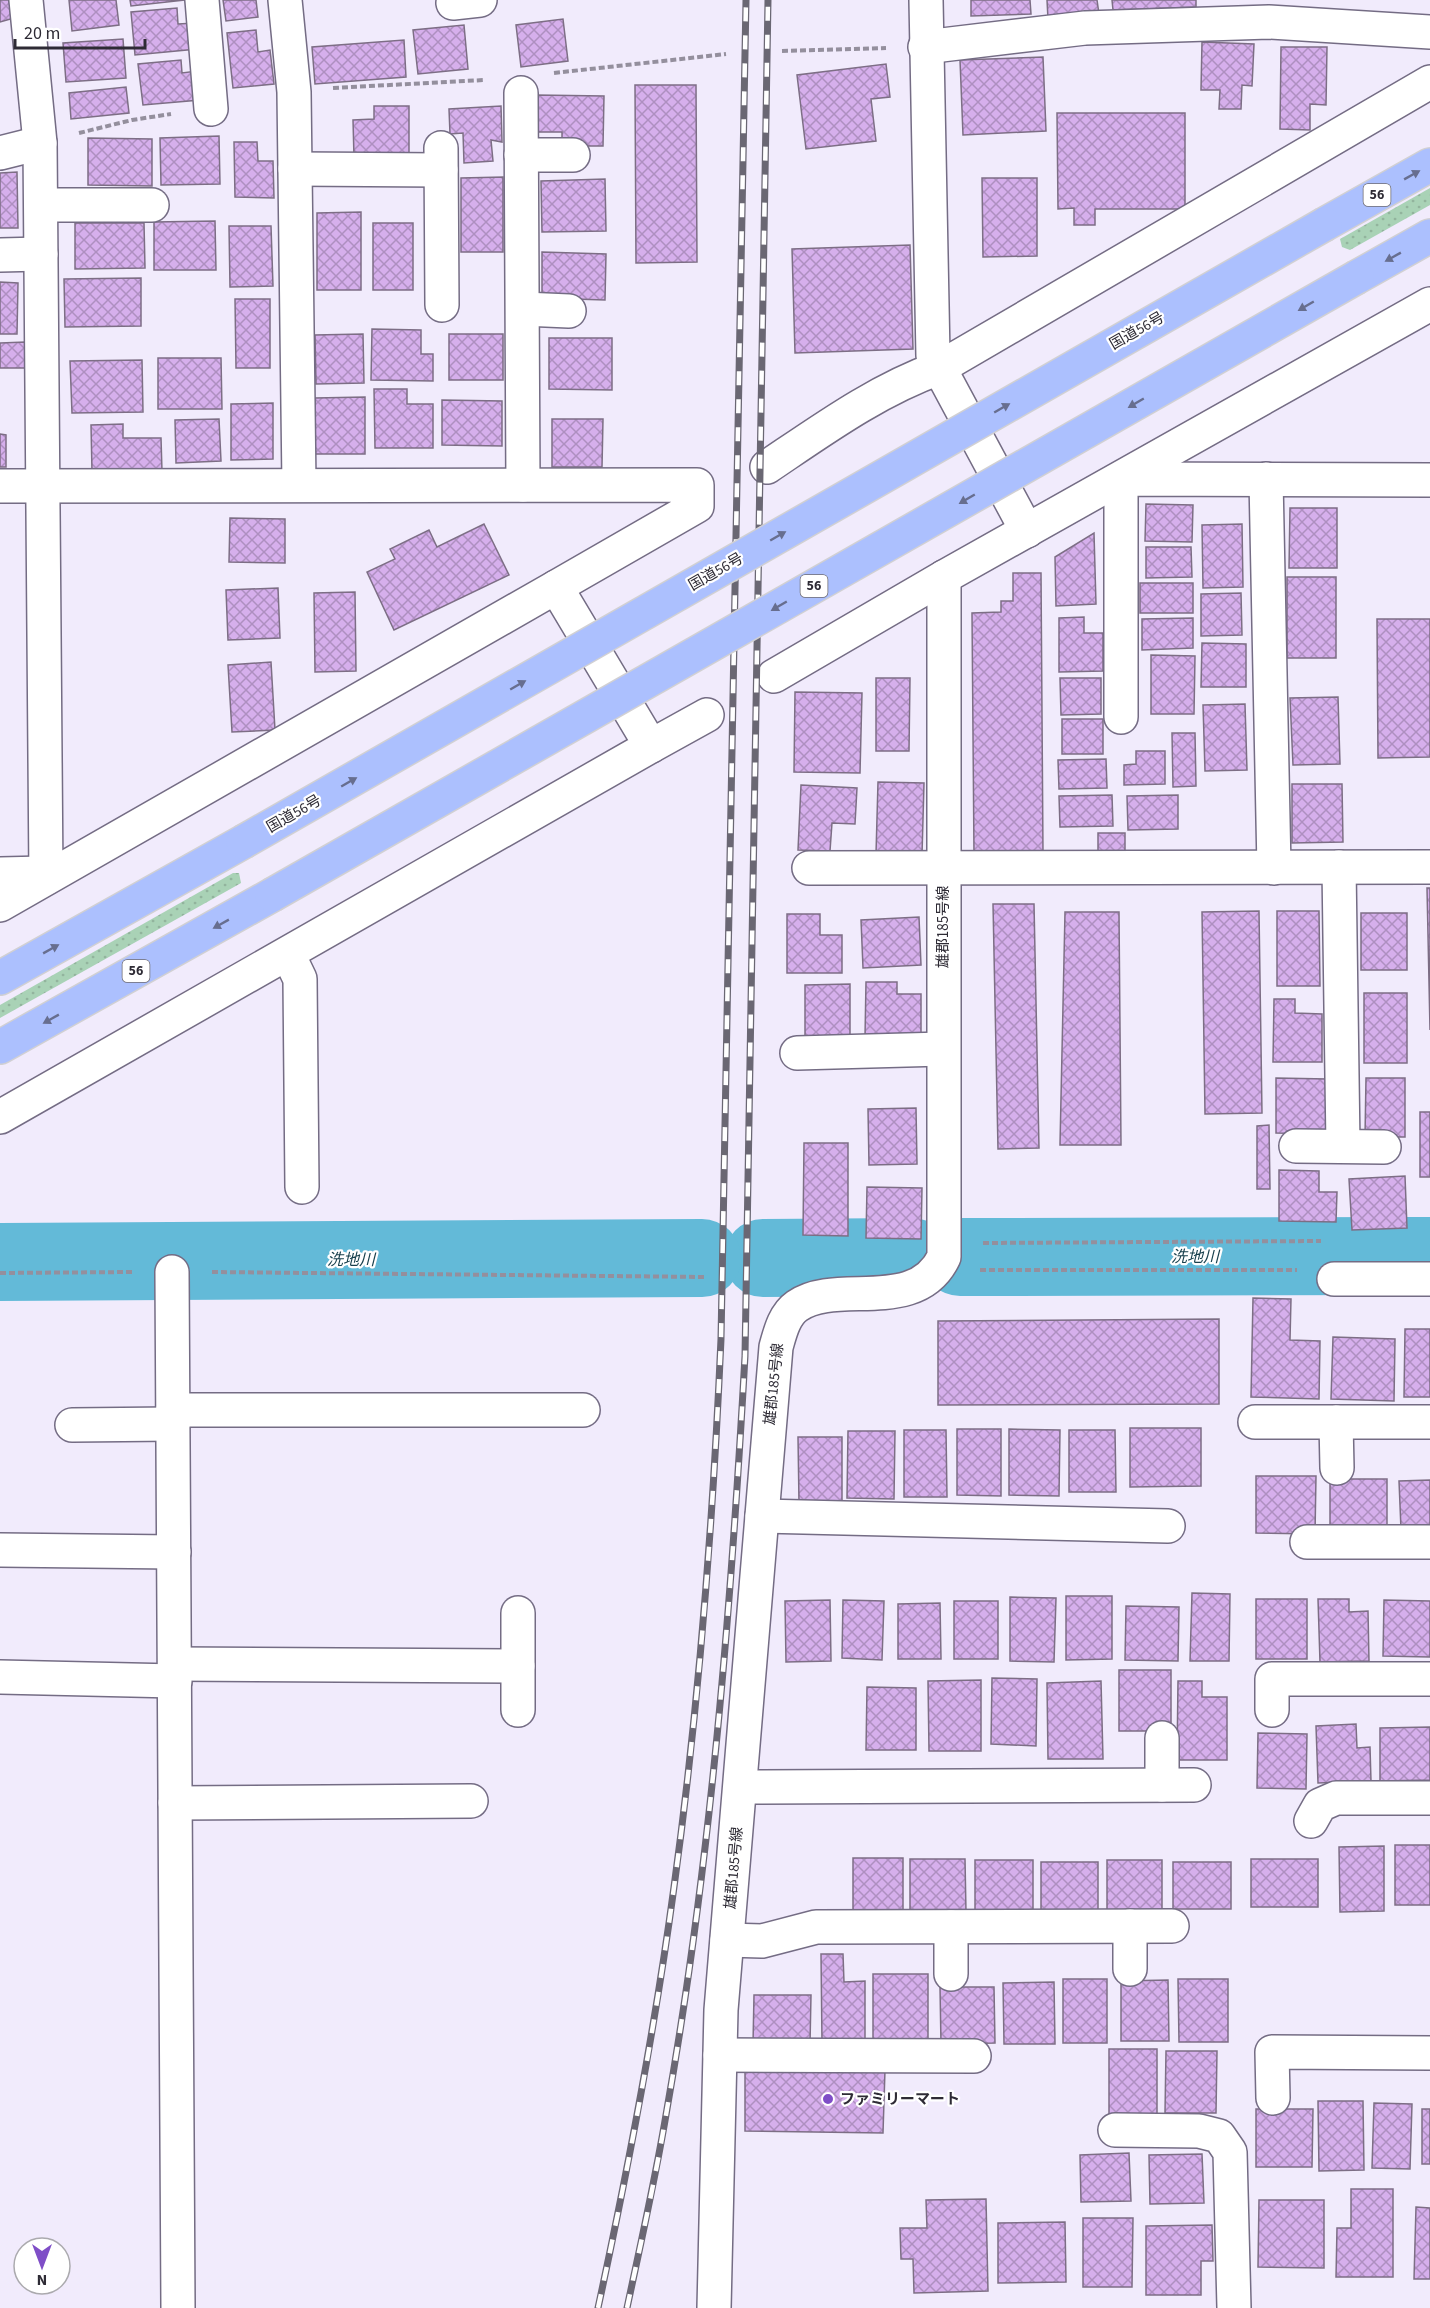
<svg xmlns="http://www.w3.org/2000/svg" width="1430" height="2308" font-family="'Source Sans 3','Noto Sans JP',sans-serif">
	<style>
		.green { fill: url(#green-dots) }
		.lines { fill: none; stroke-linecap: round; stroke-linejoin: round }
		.river { stroke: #63bad8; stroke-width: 78 }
		.building { fill: url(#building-cross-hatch); stroke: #7d6e85; stroke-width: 1.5 }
		.minor-casing { stroke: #746c84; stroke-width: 36 }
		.highway-casing { stroke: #d1d0d3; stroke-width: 36 }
		.path { stroke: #948f9d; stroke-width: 4; stroke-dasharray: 6 3; stroke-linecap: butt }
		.minor { stroke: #fff; stroke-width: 33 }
		.highway { stroke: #acc0fe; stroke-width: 33 }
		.rail-casing { stroke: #6a6773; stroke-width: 7 }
		.rail { stroke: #fff; stroke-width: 4.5; stroke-dasharray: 14; stroke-linecap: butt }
		.highway-bridge-casing { stroke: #d1d0d3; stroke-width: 36; stroke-linecap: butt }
		.highway-bridge { stroke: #acc0fe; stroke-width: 33 }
		.oneway { fill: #676e8f }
		.poi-dot { fill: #7f4ec7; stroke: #fff; stroke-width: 2 }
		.labels { text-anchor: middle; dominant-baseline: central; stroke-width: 4.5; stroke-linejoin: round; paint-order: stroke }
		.shield { fill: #fff; stroke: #6d6b72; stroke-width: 1.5 }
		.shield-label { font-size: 14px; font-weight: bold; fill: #2e2b35 }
		.street-label { font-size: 15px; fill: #2e2b35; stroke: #fff }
		.poi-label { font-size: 15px; font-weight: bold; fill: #2e2b35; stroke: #fff; text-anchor: start }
		.water-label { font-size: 16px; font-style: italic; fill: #18404d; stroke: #fff }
	</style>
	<defs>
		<pattern id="green-dots" width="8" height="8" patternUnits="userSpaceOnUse" patternTransform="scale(1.5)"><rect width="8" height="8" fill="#a9d2b6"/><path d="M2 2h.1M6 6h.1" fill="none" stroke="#92b49d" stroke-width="1.8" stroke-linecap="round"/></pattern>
		<pattern id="building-cross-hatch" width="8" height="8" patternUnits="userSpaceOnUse" patternTransform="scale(1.5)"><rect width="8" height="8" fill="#d6afec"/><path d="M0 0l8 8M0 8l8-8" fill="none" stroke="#ae8fc0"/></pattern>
	</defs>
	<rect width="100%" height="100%" fill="#f1ebfc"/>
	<g class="green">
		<polygon points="1430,188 1430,205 1350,250 1342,247 1340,239"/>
		<polygon points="233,873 239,873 241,883 234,887 0,1018 0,1005"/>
	</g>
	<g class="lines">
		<g class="river">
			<polyline points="960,1257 1430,1256"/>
			<polyline points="763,1258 912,1257"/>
			<polyline points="0,1262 702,1258"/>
		</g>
	</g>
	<g class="building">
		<polygon points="0,0 9,0 14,18 0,22"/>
		<polygon points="69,0 116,0 119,25 72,31"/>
		<polygon points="130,0 185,0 131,6"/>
		<polygon points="223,0 256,0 258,17 226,21"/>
		<polygon points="971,0 1030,0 1031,14 971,16"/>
		<polygon points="1047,0 1097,0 1099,14 1048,19"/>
		<polygon points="1112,0 1196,0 1196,7 1113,10"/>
		<polygon points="177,8 178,24 195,23 197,49 135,55 131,12"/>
		<polygon points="563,19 568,61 521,67 516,25"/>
		<polygon points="464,25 468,69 418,74 413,30"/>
		<polygon points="256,30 258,52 270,50 274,84 233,88 227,33"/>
		<polygon points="123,39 126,78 66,82 63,43"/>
		<polygon points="404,40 406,77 315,84 312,47"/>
		<polygon points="1202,42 1254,44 1252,86 1242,85 1241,109 1219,109 1220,90 1201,90"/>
		<polygon points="1281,47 1327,47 1326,105 1310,104 1310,130 1280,129"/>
		<polygon points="1043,57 1046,131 963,135 960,60"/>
		<polygon points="181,60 182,73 197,71 200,100 143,105 138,64"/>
		<polygon points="886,64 890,97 871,99 876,141 806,149 797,75"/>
		<polygon points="635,85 696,85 697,262 636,263"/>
		<polygon points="126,87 129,113 71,119 69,93"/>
		<polygon points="536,95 604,96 603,146 562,146 562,132 535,132"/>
		<polygon points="374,106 409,106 409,156 354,157 353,120 374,119"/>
		<polygon points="501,106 502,142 491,140 493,161 464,163 463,133 450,134 449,109"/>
		<polygon points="1057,113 1185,113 1185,209 1095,209 1095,225 1074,225 1074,208 1058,209"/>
		<polygon points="219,136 220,184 161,185 160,138"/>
		<polygon points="88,138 152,139 152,186 88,185"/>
		<polygon points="234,142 257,142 258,161 273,161 274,198 235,197"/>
		<polygon points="17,172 18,228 0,228 0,173"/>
		<polygon points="503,177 503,252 461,252 461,178"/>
		<polygon points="982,178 1037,178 1037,256 983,257"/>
		<polygon points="605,179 606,231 542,232 541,181"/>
		<polygon points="361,212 361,290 317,290 317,213"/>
		<polygon points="215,221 216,270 154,270 154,222"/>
		<polygon points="75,223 144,223 145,268 75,269"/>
		<rect x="373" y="223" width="40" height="67"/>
		<polygon points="229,226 271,226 273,286 230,287"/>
		<polygon points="910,245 913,349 795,353 792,249"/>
		<polygon points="542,252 606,254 605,300 542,298"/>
		<polygon points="141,278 141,326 65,327 64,279"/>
		<polygon points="0,282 18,283 17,334 0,334"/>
		<polygon points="235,299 270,299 270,368 236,368"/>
		<polygon points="372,329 421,330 421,354 433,354 433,381 371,380"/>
		<polygon points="363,334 364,383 316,384 315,335"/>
		<rect x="449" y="334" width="54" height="46"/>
		<polygon points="549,338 612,338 612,390 549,389"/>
		<polygon points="25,342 25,368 0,368 0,343"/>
		<polygon points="158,358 221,358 222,409 158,409"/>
		<polygon points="142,360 143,412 72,413 70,361"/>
		<polygon points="374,389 407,389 407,404 433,404 433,448 375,448"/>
		<polygon points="365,397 365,454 315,454 315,398"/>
		<polygon points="442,400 502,401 502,446 442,445"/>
		<polygon points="273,403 273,459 231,460 231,404"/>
		<polygon points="219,419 221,461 176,463 175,420"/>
		<polygon points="552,419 603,419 602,467 552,467"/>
		<polygon points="123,424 123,438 161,438 162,471 92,472 91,425"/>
		<polygon points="0,434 6,435 6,467 0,467"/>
		<polygon points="1146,504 1193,505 1192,542 1145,541"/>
		<polygon points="1290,508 1337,508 1337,568 1289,568"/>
		<polygon points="230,518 285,519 285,563 229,562"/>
		<polygon points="484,524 509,575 394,630 367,572 395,559 390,549 429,530 437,547"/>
		<polygon points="1242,524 1243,587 1203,588 1202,525"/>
		<polygon points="1094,533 1096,604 1056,606 1055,557"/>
		<polygon points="1146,547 1191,547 1192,577 1146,578"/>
		<polygon points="1013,573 1041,573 1043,854 974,855 972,613 1001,612 1001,601 1013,601"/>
		<rect x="1287" y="577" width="49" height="81"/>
		<rect x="1140" y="583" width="53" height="30"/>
		<polygon points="278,588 280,638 228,640 226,590"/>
		<polygon points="355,592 356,671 315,672 314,593"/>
		<polygon points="1241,593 1242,635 1201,636 1201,594"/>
		<polygon points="1084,617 1084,633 1103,633 1103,671 1059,672 1059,618"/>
		<polygon points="1193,618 1193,648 1142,650 1142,619"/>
		<polygon points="1377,619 1430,619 1430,757 1378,758"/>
		<polygon points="1202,643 1246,644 1246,687 1201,687"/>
		<polygon points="1151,655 1195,656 1194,714 1151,714"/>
		<polygon points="271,662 275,730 232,732 228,665"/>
		<polygon points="876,678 910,678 909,751 876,751"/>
		<polygon points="1060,678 1101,678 1101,714 1061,715"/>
		<polygon points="795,692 862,693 860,773 794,772"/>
		<polygon points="1338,697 1340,764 1293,765 1290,698"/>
		<polygon points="1245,704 1247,770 1205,771 1203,705"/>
		<rect x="1062" y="719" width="41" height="35"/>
		<polygon points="1172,733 1195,733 1196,786 1173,787"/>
		<polygon points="1136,751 1165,751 1165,784 1124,785 1124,765 1136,764"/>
		<polygon points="1106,759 1107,788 1059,789 1058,760"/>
		<polygon points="878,782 924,783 922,855 876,854"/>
		<polygon points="1292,784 1342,784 1343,842 1292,843"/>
		<polygon points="801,785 857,788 855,824 832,823 830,851 798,850"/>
		<polygon points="1112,795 1113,826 1060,827 1059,796"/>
		<polygon points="1178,795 1178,829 1128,830 1127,796"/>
		<rect x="1098" y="833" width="27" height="25"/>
		<polygon points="1427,888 1430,888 1430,1030"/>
		<polygon points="993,904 1034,904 1039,1148 998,1149"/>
		<polygon points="1259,911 1262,1113 1205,1114 1202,912"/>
		<polygon points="1277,911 1319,911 1320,986 1277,986"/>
		<polygon points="1065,912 1119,912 1121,1145 1060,1145"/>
		<rect x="1361" y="913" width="46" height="57"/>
		<polygon points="787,914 820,914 820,935 842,935 842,973 787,973"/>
		<polygon points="919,917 921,965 863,968 861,920"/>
		<polygon points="866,982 897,982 897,994 921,994 921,1038 865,1037"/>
		<polygon points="850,984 850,1036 805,1037 805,985"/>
		<rect x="1364" y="993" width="43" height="70"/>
		<polygon points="1274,999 1295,999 1295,1013 1322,1014 1322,1062 1273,1062"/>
		<polygon points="1276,1078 1327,1079 1327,1134 1276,1133"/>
		<polygon points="1366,1078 1405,1078 1405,1137 1365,1137"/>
		<polygon points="916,1108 917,1164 869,1165 868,1109"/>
		<rect x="1420" y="1112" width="10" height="65"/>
		<polygon points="1269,1125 1270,1189 1257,1189 1257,1126"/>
		<polygon points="804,1143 848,1143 848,1236 803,1235"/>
		<polygon points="1279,1170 1319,1171 1319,1192 1337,1192 1336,1222 1279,1221"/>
		<polygon points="1405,1176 1407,1228 1352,1230 1349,1179"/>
		<polygon points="867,1187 922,1188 921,1239 866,1238"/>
		<polygon points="1253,1298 1291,1299 1290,1340 1320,1341 1319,1399 1251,1397"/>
		<polygon points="1219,1319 1219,1404 938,1405 938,1321"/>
		<polygon points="1405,1329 1430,1329 1430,1397 1404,1397"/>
		<polygon points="1333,1337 1395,1339 1394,1401 1331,1399"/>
		<polygon points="1130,1428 1201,1428 1201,1486 1130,1487"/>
		<polygon points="957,1429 1001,1429 1001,1496 957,1495"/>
		<polygon points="1009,1429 1060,1430 1059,1496 1009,1495"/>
		<polygon points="904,1430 946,1430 947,1497 904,1497"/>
		<polygon points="1069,1430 1115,1430 1116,1492 1069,1492"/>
		<polygon points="848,1431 895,1431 894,1499 847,1498"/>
		<polygon points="798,1437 842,1437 842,1503 799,1503"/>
		<polygon points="1256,1476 1316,1476 1315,1534 1256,1533"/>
		<rect x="1330" y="1479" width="57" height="50"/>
		<polygon points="1430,1480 1430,1527 1401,1529 1399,1481"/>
		<polygon points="1192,1593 1230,1594 1229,1661 1190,1661"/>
		<polygon points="1066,1596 1112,1596 1112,1659 1066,1660"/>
		<polygon points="1010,1597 1056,1598 1054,1662 1010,1661"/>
		<rect x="1256" y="1599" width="51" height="60"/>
		<polygon points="1318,1599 1349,1599 1349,1612 1368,1611 1369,1661 1320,1662"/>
		<polygon points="830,1600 831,1661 786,1662 785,1601"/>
		<polygon points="843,1600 884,1601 882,1660 842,1658"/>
		<polygon points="1384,1600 1430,1601 1430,1657 1383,1656"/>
		<rect x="954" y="1601" width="44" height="58"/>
		<polygon points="940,1603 941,1659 898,1659 898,1604"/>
		<polygon points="1126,1606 1179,1607 1178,1661 1125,1660"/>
		<rect x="1119" y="1670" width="52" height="61"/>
		<polygon points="992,1678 1037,1679 1036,1746 991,1744"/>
		<polygon points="981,1680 981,1751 929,1751 928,1681"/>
		<polygon points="1101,1681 1103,1759 1048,1759 1047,1683"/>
		<polygon points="1178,1681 1202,1681 1202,1697 1227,1697 1227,1760 1177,1760"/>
		<polygon points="867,1687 916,1688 916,1750 866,1750"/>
		<polygon points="1356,1724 1357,1748 1370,1747 1371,1781 1318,1783 1316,1726"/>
		<polygon points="1430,1727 1430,1780 1380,1781 1380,1728"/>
		<polygon points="1258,1733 1307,1734 1306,1789 1257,1788"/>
		<rect x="1395" y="1845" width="35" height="60"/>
		<polygon points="1384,1846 1384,1911 1340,1912 1339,1847"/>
		<rect x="853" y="1858" width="50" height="54"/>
		<polygon points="910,1859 965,1859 966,1912 910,1912"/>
		<rect x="1251" y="1859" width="67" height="48"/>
		<rect x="975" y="1860" width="58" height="52"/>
		<polygon points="1107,1860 1162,1860 1162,1912 1107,1911"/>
		<rect x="1041" y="1862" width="57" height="50"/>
		<rect x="1173" y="1862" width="58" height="47"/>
		<polygon points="821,1954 843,1954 844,1982 865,1981 865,2042 822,2043"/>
		<polygon points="873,1974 928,1974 928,2041 873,2040"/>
		<rect x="1063" y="1979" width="44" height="64"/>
		<polygon points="1178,1979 1228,1979 1228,2042 1179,2042"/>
		<polygon points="1168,1980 1169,2041 1121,2041 1121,1981"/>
		<polygon points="1054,1982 1055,2044 1004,2044 1003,1983"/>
		<polygon points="940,1987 994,1987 995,2043 941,2044"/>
		<polygon points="754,1995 811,1995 810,2044 753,2044"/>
		<rect x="1109" y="2049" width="48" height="65"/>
		<polygon points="1166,2051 1217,2051 1216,2113 1165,2113"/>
		<polygon points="745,2068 885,2070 883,2133 745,2131"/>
		<polygon points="1318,2101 1363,2101 1364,2170 1319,2171"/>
		<polygon points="1374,2103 1412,2104 1410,2169 1372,2168"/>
		<polygon points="1256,2109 1313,2109 1312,2167 1256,2167"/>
		<rect x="1422" y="2109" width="8" height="55"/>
		<polygon points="1129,2153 1131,2201 1081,2202 1080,2155"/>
		<polygon points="1202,2154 1204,2203 1150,2204 1149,2155"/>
		<polygon points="1351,2189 1393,2189 1393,2277 1336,2277 1337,2228 1351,2228"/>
		<polygon points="986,2199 988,2291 914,2293 913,2259 901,2259 900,2228 927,2228 926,2200"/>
		<polygon points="1259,2200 1324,2200 1324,2268 1258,2267"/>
		<polygon points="1416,2207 1430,2208 1430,2279 1414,2279"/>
		<polygon points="1083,2218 1133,2218 1132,2287 1083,2287"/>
		<polygon points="1065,2222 1066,2282 998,2283 998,2223"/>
		<polygon points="1212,2225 1213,2261 1201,2261 1201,2295 1146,2295 1146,2226"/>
	</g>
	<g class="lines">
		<defs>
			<g id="minor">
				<polyline points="26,0 40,143 46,878"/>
				<polyline points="202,0 211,109"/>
				<polyline points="285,0 294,92 299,485"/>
				<polyline points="926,0 933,356 1027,531"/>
				<polyline points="453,3 480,0"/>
				<polyline points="925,47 1085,28 1269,22 1430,32"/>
				<polyline points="521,93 523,485"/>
				<polyline points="441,148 442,305"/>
				<polyline points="0,153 40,143"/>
				<polyline points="521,155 573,155"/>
				<polyline points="295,169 441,170"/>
				<polyline points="41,205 152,205"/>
				<polyline points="0,255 41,254"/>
				<polyline points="523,309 569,311"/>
				<path d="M767,467C822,430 877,390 939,368L1430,82"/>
				<polyline points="1266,479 1274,868"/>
				<polyline points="0,486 697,485 697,506 556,587"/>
				<polyline points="774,676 944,577 1430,304"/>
				<polyline points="1121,717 1121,479 1430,480"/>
				<polyline points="651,746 707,715"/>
				<polyline points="1339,867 1343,1146"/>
				<polyline points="809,868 1430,867"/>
				<polyline points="0,874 44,873"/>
				<polyline points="0,905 556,587 651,746 0,1117"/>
				<polyline points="288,954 300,979 302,1187"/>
				<polyline points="797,1053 943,1049"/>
				<polyline points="1296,1146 1384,1147"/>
				<polyline points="172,1272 178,2308"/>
				<polyline points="1334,1279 1430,1279"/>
				<polyline points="173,1410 583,1410"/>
				<polyline points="1255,1422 1430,1422"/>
				<polyline points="1336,1422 1337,1468"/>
				<polyline points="72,1425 173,1424"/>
				<polyline points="762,1516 1168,1526"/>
				<polyline points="1307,1542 1430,1542"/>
				<polyline points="0,1550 174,1552"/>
				<polyline points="518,1613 518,1710"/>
				<polyline points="175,1664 518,1666"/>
				<polyline points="0,1677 175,1681"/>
				<polyline points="1272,1710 1272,1679 1430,1679"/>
				<polyline points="1162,1738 1162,1785"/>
				<polyline points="741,1787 1194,1785"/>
				<polyline points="175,1803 471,1801"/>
				<polyline points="1311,1821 1320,1805 1336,1798 1430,1798"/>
				<polyline points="1130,1926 1130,1969"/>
				<polyline points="727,1940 762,1941 816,1927 1172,1926"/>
				<polyline points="951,1974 951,1927"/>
				<polyline points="720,2055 974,2056"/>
				<polyline points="1273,2098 1272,2052 1430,2053"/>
				<polyline points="1115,2130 1199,2131 1219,2136 1230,2152 1234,2308"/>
				<path d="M714,2308L721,2010L776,1347C780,1333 784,1315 797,1306C837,1278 916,1316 944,1257V577"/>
			</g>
			<g id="highway">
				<polyline points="1325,224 1430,165"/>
				<polyline points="1357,277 1430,236"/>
				<polyline points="0,978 243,842"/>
				<polyline points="0,1047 272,895"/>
			</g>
		</defs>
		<use href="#minor" class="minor-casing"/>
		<use href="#highway" class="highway-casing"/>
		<g class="path">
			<polyline points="782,51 886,48"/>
			<polyline points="554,73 726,54"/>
			<polyline points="333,88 484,80"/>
			<polyline points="79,133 132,120 171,114"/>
			<polyline points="983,1243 1321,1241"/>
			<polyline points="980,1270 1297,1270"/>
			<polyline points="212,1272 706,1277"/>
			<polyline points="0,1273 133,1272"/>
		</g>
		<use href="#minor" class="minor"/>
		<use href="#highway" class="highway"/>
		<defs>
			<g id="rail">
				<path d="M598,2308C628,2169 655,2029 674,1887C699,1705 713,1522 721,1339L746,0"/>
				<path d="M627,2308C641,2242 656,2176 667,2109C711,1860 731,1608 745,1356L768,0"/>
			</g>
		</defs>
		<use href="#rail" class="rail-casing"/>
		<use href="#rail" class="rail"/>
		<defs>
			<g id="highway-bridge">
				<polyline points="243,842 1325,224"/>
				<polyline points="272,895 1357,277"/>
			</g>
		</defs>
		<use href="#highway-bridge" class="highway-bridge-casing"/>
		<use href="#highway-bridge" class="highway-bridge"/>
	</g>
	<defs><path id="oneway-solid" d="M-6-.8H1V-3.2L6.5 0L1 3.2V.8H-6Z" transform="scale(1.5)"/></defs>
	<g class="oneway">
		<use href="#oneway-solid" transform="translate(1412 175) rotate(-29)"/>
		<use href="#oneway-solid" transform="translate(1393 257) rotate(151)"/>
		<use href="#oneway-solid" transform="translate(1306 306) rotate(150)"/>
		<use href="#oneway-solid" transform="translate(1136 403) rotate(150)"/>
		<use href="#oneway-solid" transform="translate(1002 408) rotate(-30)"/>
		<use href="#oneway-solid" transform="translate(967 499) rotate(150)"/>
		<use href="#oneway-solid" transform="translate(778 536) rotate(-30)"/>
		<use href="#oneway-solid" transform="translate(779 606) rotate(150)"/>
		<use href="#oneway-solid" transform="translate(518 685) rotate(-30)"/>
		<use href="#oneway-solid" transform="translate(349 782) rotate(-30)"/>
		<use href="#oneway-solid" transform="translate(221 924) rotate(151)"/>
		<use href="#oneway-solid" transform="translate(51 949) rotate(-29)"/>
		<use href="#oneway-solid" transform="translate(51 1019) rotate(151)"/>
	</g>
	<circle class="poi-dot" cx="828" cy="2099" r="6"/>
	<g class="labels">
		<g class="shield">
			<rect x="1363.5" y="184" width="27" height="22" rx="4.5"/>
			<rect x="800.5" y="575" width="27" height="22" rx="4.5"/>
			<rect x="122.5" y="960" width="27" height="22" rx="4.5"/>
		</g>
		<g class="shield-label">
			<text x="1377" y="195">56</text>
			<text x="814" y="586">56</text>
			<text x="136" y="971">56</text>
		</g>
		<g class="street-label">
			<text transform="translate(1137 331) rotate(-30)">国道56号</text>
			<text transform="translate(716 572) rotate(-30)">国道56号</text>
			<text transform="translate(294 814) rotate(-30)">国道56号</text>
			<text transform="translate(943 927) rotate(-90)">雄郡185号線</text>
			<text transform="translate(774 1384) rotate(-84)">雄郡185号線</text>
			<text transform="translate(734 1868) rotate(-85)">雄郡185号線</text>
		</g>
		<g class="poi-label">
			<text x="840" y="2099">ファミリーマート</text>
		</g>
		<g class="water-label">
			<text x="1195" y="1257">洗地川</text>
			<text x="351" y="1260">洗地川</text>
		</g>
	</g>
	<g transform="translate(42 2266) rotate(180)"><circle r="28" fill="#ffffff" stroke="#abaaae" stroke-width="1.5"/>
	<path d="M0-4.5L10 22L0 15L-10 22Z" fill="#7f4ec7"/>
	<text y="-9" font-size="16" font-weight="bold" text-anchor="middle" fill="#2e2b35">N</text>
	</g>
	<path d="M15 39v9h130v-9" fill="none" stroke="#2e2b35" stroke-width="3"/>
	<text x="24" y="39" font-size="18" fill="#2e2b35" stroke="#ffffff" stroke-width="4.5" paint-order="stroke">20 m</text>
</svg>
